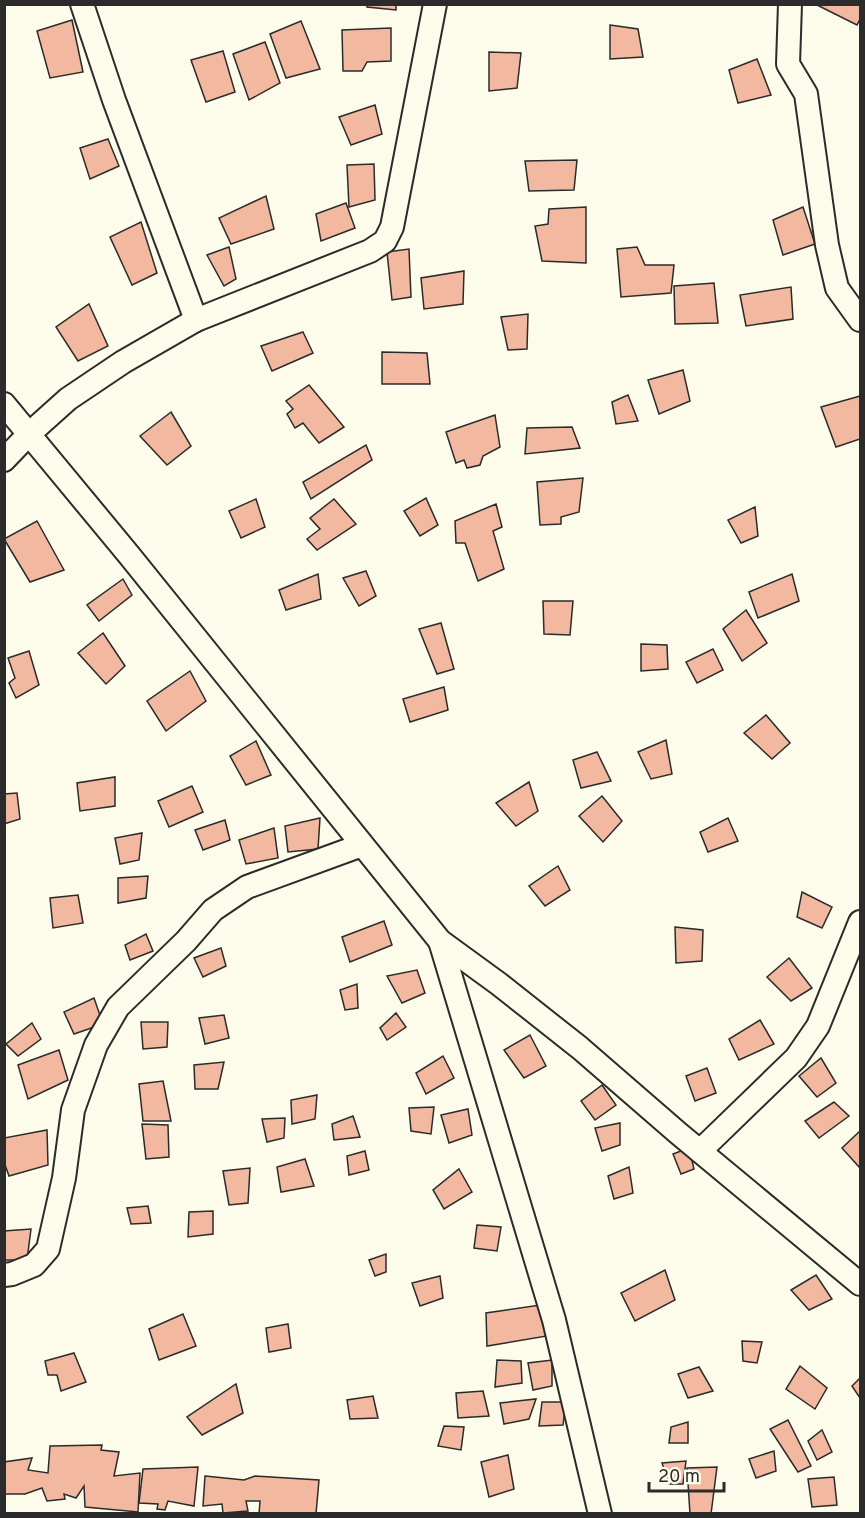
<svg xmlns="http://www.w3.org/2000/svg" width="865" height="1518" font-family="Overpass,sans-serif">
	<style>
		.building { fill: #f2b8a0; stroke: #2b2b2b; stroke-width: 1.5 }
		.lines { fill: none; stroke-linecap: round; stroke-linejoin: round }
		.minor-casing { stroke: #2b2b2b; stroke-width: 26 }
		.minor { stroke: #fdfbea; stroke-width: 22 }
	</style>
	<rect width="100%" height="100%" fill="#fdfbea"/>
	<g class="building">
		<polygon points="367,4 396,4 396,10 367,7"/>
		<polygon points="860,4 860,19 857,25 817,5"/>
		<polygon points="72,20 83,72 50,78 37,31"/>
		<polygon points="301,21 320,69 286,78 270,34"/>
		<polygon points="610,25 638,29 643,57 610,59"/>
		<polygon points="391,28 391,61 367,62 362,71 343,71 342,30"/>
		<polygon points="265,42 280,83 249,100 233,54"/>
		<polygon points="223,51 235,92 206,102 191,60"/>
		<polygon points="489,52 521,53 517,88 489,91"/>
		<polygon points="757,59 771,95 738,103 729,70"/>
		<polygon points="375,105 382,134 351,145 339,117"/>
		<polygon points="108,139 119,166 90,179 80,148"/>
		<polygon points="577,160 574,190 529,191 525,161"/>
		<polygon points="374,164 375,200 349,207 347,165"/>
		<polygon points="266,196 274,229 231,244 219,218"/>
		<polygon points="346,203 355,228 321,241 316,214"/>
		<polygon points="586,207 586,263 542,261 535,226 548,224 549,209"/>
		<polygon points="803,207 815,244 783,255 773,220"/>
		<polygon points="141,222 157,273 132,285 110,237"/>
		<polygon points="229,247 236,279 224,286 207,255"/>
		<polygon points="637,247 645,265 674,265 671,293 621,297 617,249"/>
		<polygon points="409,249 411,297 392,300 387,252"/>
		<polygon points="464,271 463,304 424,309 421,278"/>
		<polygon points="714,283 718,323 675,324 674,286"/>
		<polygon points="791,287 793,319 746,326 740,295"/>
		<polygon points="89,304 108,346 78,361 56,327"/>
		<polygon points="528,314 527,349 508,350 501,317"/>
		<polygon points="303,332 313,353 272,371 261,346"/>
		<polygon points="382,352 427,353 430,384 382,384"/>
		<polygon points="683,370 690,401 659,414 648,380"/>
		<polygon points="309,385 344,427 319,443 303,423 295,428 287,414 293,409 286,401"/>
		<polygon points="628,395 638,421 616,424 612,402"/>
		<polygon points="860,396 860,439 836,447 821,407"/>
		<polygon points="171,412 191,446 167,465 140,436"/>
		<polygon points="495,415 500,447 483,456 480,465 467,468 464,460 456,463 446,432"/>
		<polygon points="572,427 580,448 525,454 527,428"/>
		<polygon points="366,445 372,460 311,499 303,482"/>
		<polygon points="583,478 579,512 561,517 561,524 540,525 537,482"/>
		<polygon points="426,498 438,525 420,536 404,511"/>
		<polygon points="256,499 265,527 241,538 229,511"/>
		<polygon points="334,499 356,524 317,550 307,539 320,529 310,518"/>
		<polygon points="496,504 502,527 493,531 504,569 478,581 465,543 456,543 455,521"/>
		<polygon points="755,507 758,536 741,543 728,520"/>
		<polygon points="37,521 64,570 30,582 4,539"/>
		<polygon points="366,571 376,596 359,606 343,578"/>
		<polygon points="318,574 321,599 286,610 279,590"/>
		<polygon points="792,574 799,601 758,618 749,592"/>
		<polygon points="123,579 132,595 99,621 87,605"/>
		<polygon points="543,601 573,601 570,635 544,634"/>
		<polygon points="746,610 767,643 742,661 723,629"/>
		<polygon points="441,623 454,669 437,674 419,629"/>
		<polygon points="103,633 125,666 106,684 78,653"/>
		<polygon points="641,644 667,645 668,669 641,671"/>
		<polygon points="713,649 723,670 697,683 686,662"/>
		<polygon points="29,651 39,685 16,698 9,683 15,678 8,658"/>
		<polygon points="190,671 206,701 166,731 147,701"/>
		<polygon points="444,687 448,710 410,722 403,699"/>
		<polygon points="766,715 790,743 772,759 744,733"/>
		<polygon points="666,740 672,774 651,779 638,752"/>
		<polygon points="256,741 271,775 246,785 230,756"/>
		<polygon points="597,752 611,781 581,788 573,760"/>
		<polygon points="115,777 115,806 80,811 77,783"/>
		<polygon points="529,782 538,811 516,826 496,803"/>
		<polygon points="192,786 203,812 169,827 158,801"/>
		<polygon points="17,793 20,819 4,824 4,794"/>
		<polygon points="602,796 622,821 603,842 579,816"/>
		<polygon points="320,818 318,849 288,852 285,826"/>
		<polygon points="728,818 738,841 708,852 700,832"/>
		<polygon points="225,820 230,840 203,850 195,830"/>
		<polygon points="274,828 278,858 246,864 239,840"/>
		<polygon points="142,833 139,860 120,864 115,838"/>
		<polygon points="558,866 570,890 545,906 529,886"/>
		<polygon points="148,876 146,898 118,903 118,878"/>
		<polygon points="802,892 832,907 822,928 797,917"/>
		<polygon points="78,895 83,923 53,928 50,898"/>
		<polygon points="384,921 392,945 350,962 342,937"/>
		<polygon points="675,927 703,930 702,961 676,963"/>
		<polygon points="146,934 153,951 130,960 125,945"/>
		<polygon points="221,948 226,966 203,977 194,958"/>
		<polygon points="789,958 812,988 791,1001 767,977"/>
		<polygon points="417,970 425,993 402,1003 387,976"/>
		<polygon points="357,984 358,1008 345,1010 340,990"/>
		<polygon points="94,998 103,1024 74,1034 64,1012"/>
		<polygon points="396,1013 406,1027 387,1040 380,1028"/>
		<polygon points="224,1015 229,1038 205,1044 199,1018"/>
		<polygon points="760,1020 774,1044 739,1060 729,1039"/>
		<polygon points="141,1022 168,1022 167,1047 143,1049"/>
		<polygon points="32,1023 41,1039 18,1056 6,1044"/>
		<polygon points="530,1035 546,1066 524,1078 504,1050"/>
		<polygon points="59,1050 68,1080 28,1099 18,1065"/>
		<polygon points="443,1056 454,1078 426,1094 416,1073"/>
		<polygon points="821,1058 836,1083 817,1097 799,1076"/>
		<polygon points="224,1062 218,1089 195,1089 194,1065"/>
		<polygon points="707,1068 716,1093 695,1101 686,1076"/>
		<polygon points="163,1081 171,1121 143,1121 139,1084"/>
		<polygon points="602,1085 616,1105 595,1120 581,1101"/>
		<polygon points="317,1095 315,1119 292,1124 291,1100"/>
		<polygon points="834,1102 849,1116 819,1138 805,1121"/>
		<polygon points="434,1107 431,1134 411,1131 409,1108"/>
		<polygon points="468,1109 472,1135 449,1143 441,1115"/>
		<polygon points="353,1116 360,1137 334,1140 332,1124"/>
		<polygon points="285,1118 284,1138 267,1142 262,1119"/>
		<polygon points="620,1123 620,1145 602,1151 595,1128"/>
		<polygon points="142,1124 168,1125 169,1157 146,1159"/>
		<polygon points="47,1130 48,1165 9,1176 4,1162 4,1138"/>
		<polygon points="860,1131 860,1168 842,1148"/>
		<polygon points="689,1148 694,1169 681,1174 673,1154"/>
		<polygon points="365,1151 369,1170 349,1175 347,1156"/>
		<polygon points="305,1159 314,1186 281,1192 277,1167"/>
		<polygon points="629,1167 633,1193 614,1199 608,1176"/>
		<polygon points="250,1168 248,1203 229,1205 223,1171"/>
		<polygon points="459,1169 472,1192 444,1209 433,1190"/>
		<polygon points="148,1206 151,1223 131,1224 127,1208"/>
		<polygon points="213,1211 213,1234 188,1237 189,1212"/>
		<polygon points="477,1225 501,1227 497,1251 474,1248"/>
		<polygon points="31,1229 27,1260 4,1260 4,1231"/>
		<polygon points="386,1254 386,1272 375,1276 369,1260"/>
		<polygon points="665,1270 675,1300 635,1321 621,1293"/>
		<polygon points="816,1275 832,1299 809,1310 791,1290"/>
		<polygon points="440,1276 443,1298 420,1306 412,1283"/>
		<polygon points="540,1305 547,1336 487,1346 486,1313"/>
		<polygon points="183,1314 196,1346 159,1360 149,1329"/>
		<polygon points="288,1324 291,1348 269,1352 266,1328"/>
		<polygon points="742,1341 762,1342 757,1363 743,1361"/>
		<polygon points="74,1353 86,1382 61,1391 57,1375 48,1375 45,1361"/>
		<polygon points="497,1360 521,1361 522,1383 495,1387"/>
		<polygon points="552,1360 552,1386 533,1390 528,1363"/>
		<polygon points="800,1366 827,1388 815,1409 786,1389"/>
		<polygon points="699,1367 713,1391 688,1398 678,1374"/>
		<polygon points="860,1378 860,1398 852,1386"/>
		<polygon points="236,1384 243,1413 202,1435 187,1417"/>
		<polygon points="483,1391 489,1416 458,1418 456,1393"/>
		<polygon points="373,1396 378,1418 350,1419 347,1400"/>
		<polygon points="536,1399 529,1419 504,1424 500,1403"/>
		<polygon points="542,1402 566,1402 563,1425 539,1426"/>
		<polygon points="788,1420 811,1466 798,1472 770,1429"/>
		<polygon points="688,1422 688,1443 669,1443 671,1427"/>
		<polygon points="444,1426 464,1427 461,1450 438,1446"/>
		<polygon points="822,1430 832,1452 817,1460 808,1441"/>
		<polygon points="102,1445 101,1450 119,1452 114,1476 140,1473 138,1512 85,1507 84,1486 76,1498 64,1494 65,1499 47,1501 42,1488 25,1494 4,1494 4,1462 32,1458 28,1470 48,1473 50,1446"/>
		<polygon points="774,1451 776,1471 756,1478 749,1459"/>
		<polygon points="508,1455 514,1489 489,1497 481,1462"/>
		<polygon points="686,1461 683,1484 669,1484 662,1463"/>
		<polygon points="198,1467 194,1506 168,1501 165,1510 157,1509 158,1504 139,1503 143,1469"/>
		<polygon points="717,1467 711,1514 690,1514 687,1468"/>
		<polygon points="205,1476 244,1480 255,1476 319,1480 316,1514 259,1514 260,1501 246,1501 248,1511 223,1513 222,1504 203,1506"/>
		<polygon points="834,1477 837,1505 812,1507 808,1479"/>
	</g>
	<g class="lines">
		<defs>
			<g id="minor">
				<polyline points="82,4 114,100 196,320"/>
				<polyline points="790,4 788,64 806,94 827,245 837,288 860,320"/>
				<polyline points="4,404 129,555 440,941 499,984 580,1048 678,1133 860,1284"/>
				<polyline points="4,460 29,434 68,399 123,362 196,320 370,251 385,241 392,227 435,4"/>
				<polyline points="440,941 554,1320 600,1514"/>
				<polyline points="700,1151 796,1058 818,1026 860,922"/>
				<polyline points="4,1275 12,1274 34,1265 48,1249 64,1178 73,1110 96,1045 118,1007 186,941 213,910 247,887 362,845"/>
			</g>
		</defs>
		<use href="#minor" class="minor-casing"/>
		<use href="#minor" class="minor"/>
	</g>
	<rect width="865" height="1518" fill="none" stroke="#2b2b2b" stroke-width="12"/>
	<path d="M649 1482v9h75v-9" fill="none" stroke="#2b2b2b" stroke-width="3"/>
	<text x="658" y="1482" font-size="18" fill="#2b2b2b" stroke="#fdfbea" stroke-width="4.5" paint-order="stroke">20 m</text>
</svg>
